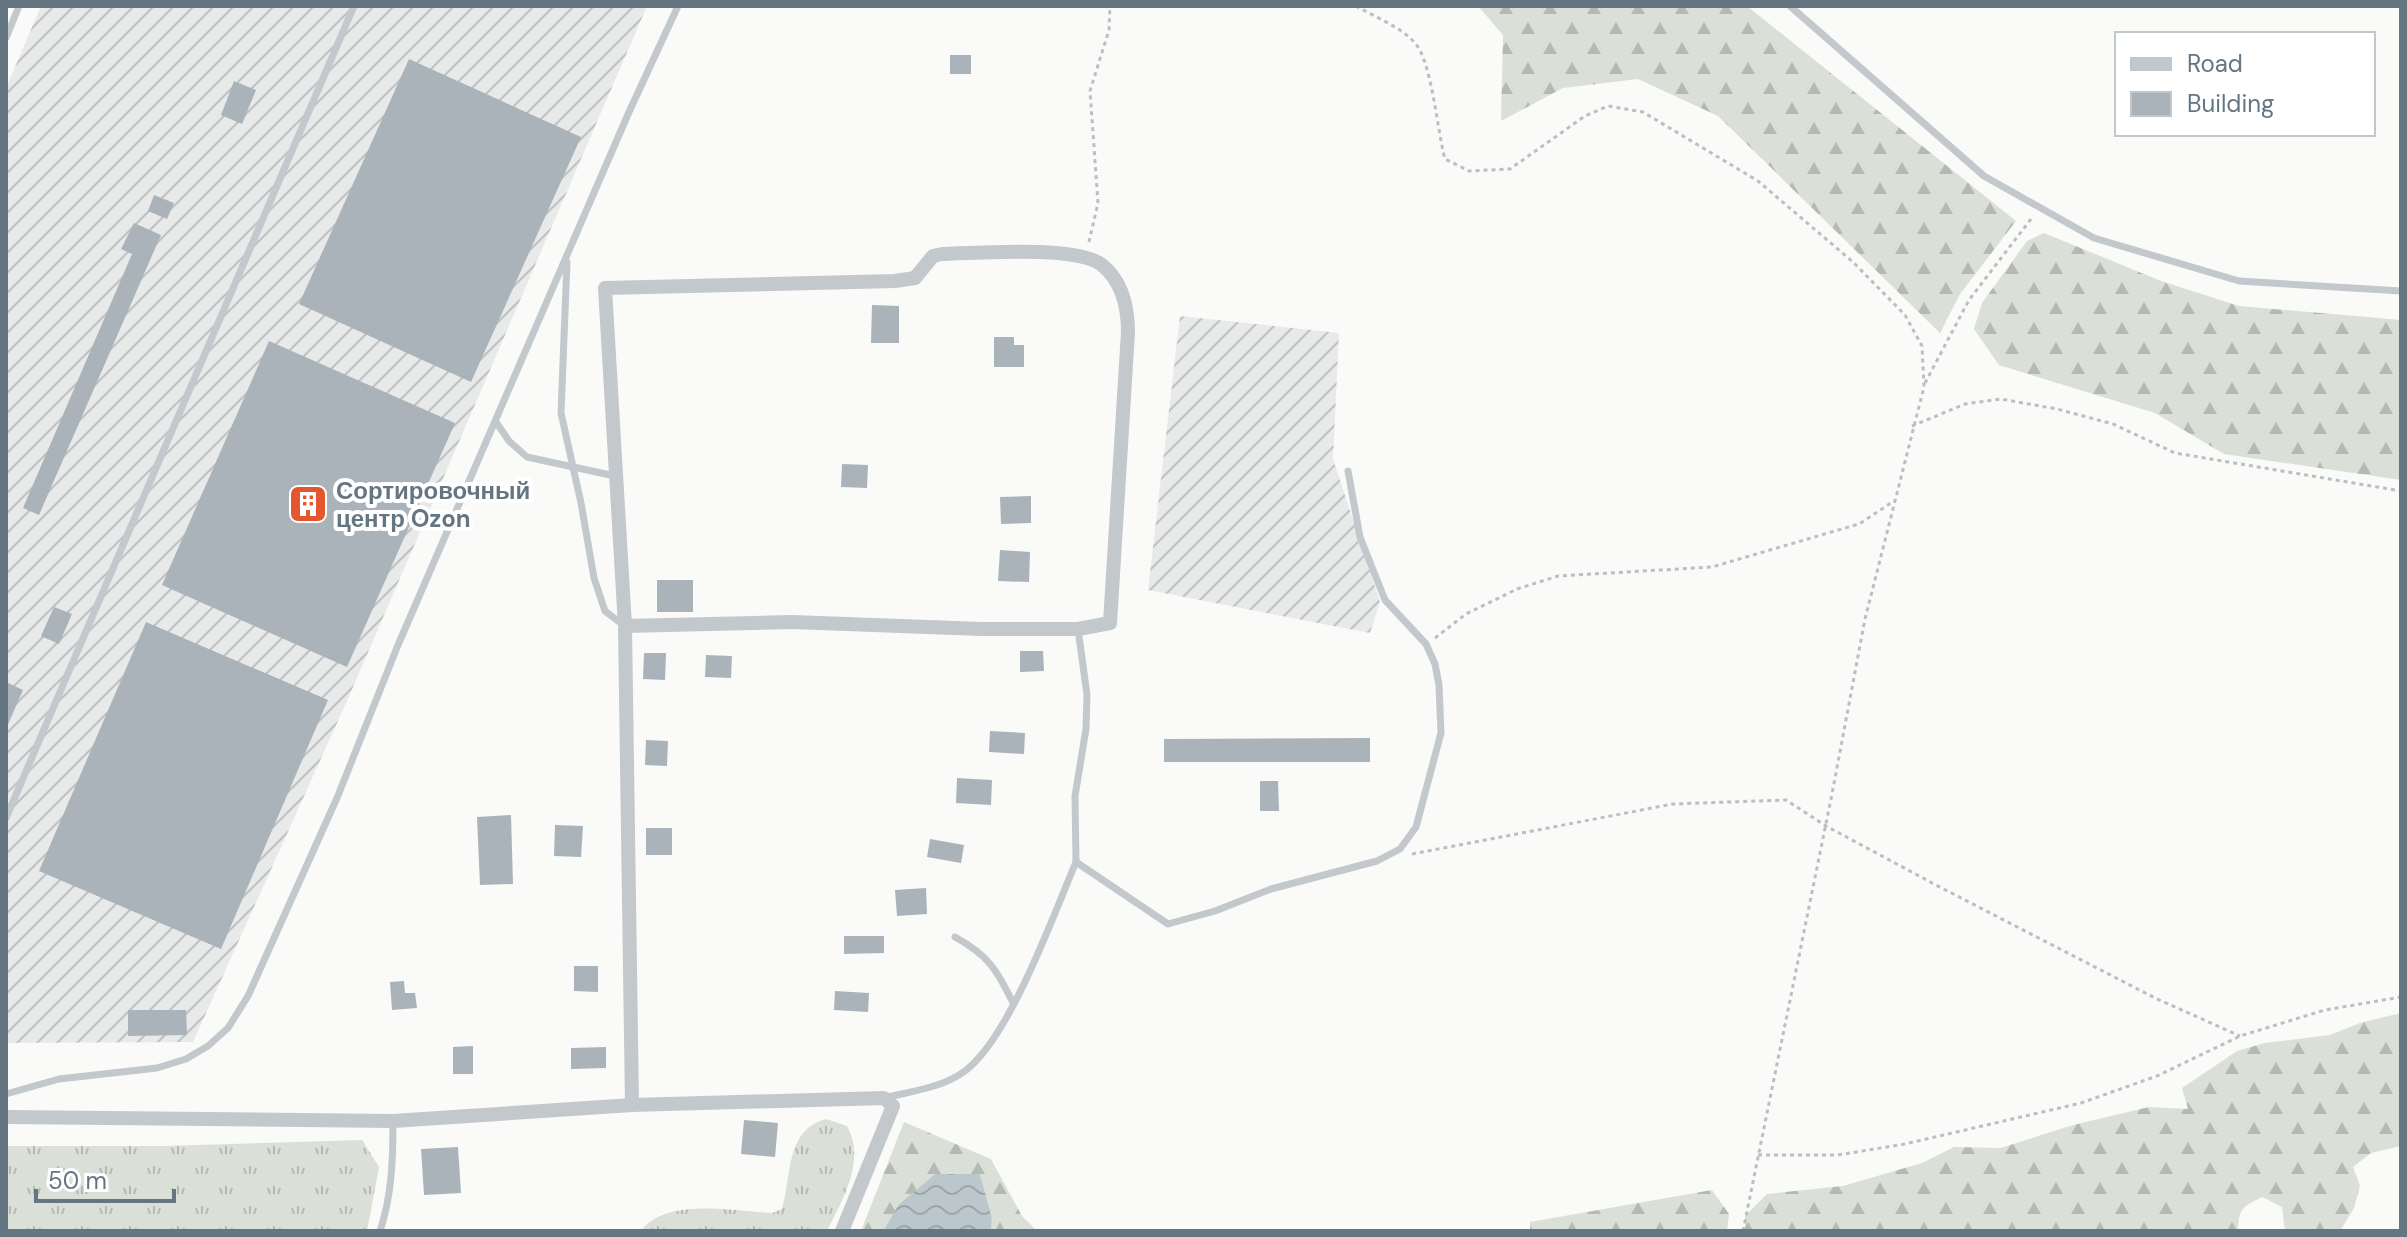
<svg xmlns="http://www.w3.org/2000/svg" width="2407" height="1237" font-family="'DM Sans',sans-serif">
	<style>
		.industrial { fill: url(#industrial-furrows) }
		.grass { fill: url(#grass-tufts) }
		.forest { fill: url(#forest-firs) }
		.water { fill: url(#water-waves) }
		.building { fill: #aab3b9 }
		.lines { fill: none; stroke-linecap: round; stroke-linejoin: round }
		.path { stroke: #bbbfc2; stroke-width: 3; stroke-dasharray: 4 4; stroke-linecap: butt }
		.service { stroke: #c3c8cc; stroke-width: 7 }
		.minor { stroke: #c3c8cc; stroke-width: 14 }
		.labels { text-anchor: middle; dominant-baseline: central; stroke-width: 8; stroke-linejoin: round; paint-order: stroke }
		.poi-label { font-size: 24px; font-weight: bold; fill: #657683; stroke: #fff; text-anchor: start }
	</style>
	<defs>
		<pattern id="industrial-furrows" width="10" height="10" patternUnits="userSpaceOnUse" patternTransform="scale(2)"><rect width="10" height="10" fill="#e8e9e9"/><path d="M-1 1l2-2M0 10L10 0M9 11l2-2" fill="none" stroke="#c0c1c2"/></pattern>
		<pattern id="grass-tufts" width="24" height="20" patternUnits="userSpaceOnUse" patternTransform="scale(2)"><rect width="24" height="20" fill="#dadfd7"/><path d="M3 7l-1-3M5 7V3M7 7l1-3M15 17l-1-3M17 17v-4M19 17l1-3" fill="none" stroke="#b4b9b4"/></pattern>
		<pattern id="forest-firs" width="22" height="20" patternUnits="userSpaceOnUse" patternTransform="scale(2)"><rect width="22" height="20" fill="#dadfd7"/><path d="M5 1l3.5 6h-7zM16 11l3.5 6h-7z" fill="#b4b9b4"/></pattern>
		<pattern id="water-waves" width="16" height="10" patternUnits="userSpaceOnUse" patternTransform="scale(2)"><rect width="16" height="10" fill="#bbc7cb"/><path d="M0 5q4-4 8 0t8 0" fill="none" stroke="#9ca6aa"/></pattern>
	</defs>
	<rect width="100%" height="100%" fill="#fafaf8"/>
	<g class="industrial">
		<polygon points="41,6 647,6 347,701 193,1042 6,1043 6,88"/>
		<polygon points="1180,316 1339,333 1333,459 1380,602 1370,633 1148,590"/>
	</g>
	<g class="grass">
		<path d="M826,1119L847,1126C866,1160 843,1199 827,1231H641C665,1197 735,1211 772,1213L782,1209C792,1176 785,1130 826,1119Z"/>
		<polygon points="362,1140 379,1167 367,1231 6,1231 6,1146 164,1146"/>
	</g>
	<g class="forest">
		<polygon points="1478,6 1747,6 2016,221 1960,294 1940,333 1718,116 1638,79 1563,88 1501,121 1503,35"/>
		<polygon points="2044,233 2161,281 2239,306 2401,320 2401,480 2224,454 2155,413 1999,365 1974,329 1982,303 2027,241"/>
		<path d="M2401,1013V1146L2371,1153L2353,1167L2360,1186L2354,1208L2340,1231H2285L2282,1207L2262,1197C2242,1207 2239,1208 2238,1231H1745V1216L1767,1194L1843,1186L1922,1163L1954,1147L2001,1148L2073,1125L2149,1107L2188,1109L2182,1088L2237,1051L2265,1043L2330,1035L2360,1023Z"/>
		<polygon points="904,1122 991,1159 1022,1216 1037,1231 991,1231 992,1218 980,1174 935,1174 899,1204 883,1231 861,1231"/>
		<polygon points="1712,1190 1729,1214 1727,1231 1530,1231 1530,1222"/>
	</g>
	<polygon class="water" points="935,1174 980,1174 992,1218 991,1231 883,1231 899,1204"/>
	<g class="building">
		<rect x="950" y="55" width="21" height="19"/>
		<polygon points="409,59 581,137 471,382 299,304"/>
		<polygon points="234,81 256,90 242,124 221,115"/>
		<polygon points="154,195 174,203 167,219 148,211"/>
		<polygon points="134,223 161,235 39,515 23,508 132,254 121,249"/>
		<polygon points="872,305 899,306 899,343 871,343"/>
		<polygon points="994,337 1014,337 1014,345 1024,345 1024,367 994,367"/>
		<polygon points="269,341 455,423 347,667 162,585"/>
		<polygon points="842,464 868,465 867,488 841,487"/>
		<polygon points="1031,496 1031,523 1001,524 1000,497"/>
		<polygon points="1000,550 1030,552 1029,582 998,581"/>
		<rect x="657" y="580" width="36" height="32"/>
		<polygon points="54,607 72,614 59,644 41,636"/>
		<polygon points="146,622 328,700 221,949 39,871"/>
		<polygon points="1020,651 1043,651 1044,671 1020,672"/>
		<polygon points="644,653 666,653 665,680 643,679"/>
		<polygon points="706,655 732,656 731,678 705,677"/>
		<polygon points="6,682 23,690 6,729"/>
		<polygon points="990,731 1025,733 1024,754 989,752"/>
		<polygon points="1370,738 1370,762 1164,762 1164,739"/>
		<polygon points="646,740 668,741 667,766 645,765"/>
		<polygon points="957,778 992,780 991,805 956,803"/>
		<polygon points="1260,781 1278,781 1279,811 1260,811"/>
		<polygon points="511,815 513,884 480,885 477,817"/>
		<polygon points="555,825 583,826 581,857 554,856"/>
		<rect x="646" y="828" width="26" height="27"/>
		<polygon points="930,839 964,845 961,863 927,857"/>
		<polygon points="926,888 927,914 897,916 895,890"/>
		<polygon points="844,936 884,936 884,953 844,954"/>
		<polygon points="574,966 598,966 598,992 574,991"/>
		<polygon points="404,981 405,993 415,993 417,1008 392,1010 390,982"/>
		<polygon points="835,991 869,993 868,1012 834,1010"/>
		<polygon points="128,1010 186,1010 187,1035 128,1036"/>
		<polygon points="473,1046 473,1074 453,1074 453,1047"/>
		<polygon points="606,1047 606,1068 571,1069 571,1048"/>
		<polygon points="744,1120 778,1123 775,1157 741,1154"/>
		<polygon points="458,1147 461,1193 424,1195 421,1149"/>
	</g>
	<g class="lines">
		<g class="path">
			<path d="M1356,6C1375,17 1401,27 1415,43C1432,62 1437,130 1445,159L1469,171L1510,169L1585,116L1608,106L1643,112L1758,181L1853,262L1905,315L1922,346L1924,387L1865,619L1832,794L1743,1231"/>
			<polyline points="1089,242 1098,203 1090,91 1109,30 1110,6"/>
			<polyline points="1925,383 1969,300 2031,219"/>
			<polyline points="1912,426 1965,404 2001,399 2057,409 2113,424 2175,453 2401,491"/>
			<polyline points="1435,638 1466,614 1517,589 1558,576 1712,567 1859,524 1894,501"/>
			<polyline points="1412,854 1673,804 1786,800 1826,826 1934,884 2155,998 2240,1036"/>
			<polyline points="1758,1155 1838,1155 1905,1144 2081,1103 2157,1076 2240,1036 2325,1010 2401,997"/>
		</g>
		<g class="service">
			<polyline points="1790,6 1984,176 2094,238 2239,281 2401,291"/>
			<polyline points="6,38 19,6"/>
			<polyline points="567,262 561,413 581,503 594,578 605,611 622,624"/>
			<polyline points="496,422 509,441 527,457 615,476"/>
			<polyline points="6,818 354,6"/>
			<polyline points="1076,862 1075,796 1086,729 1087,695 1078,629"/>
			<path d="M955,937C988,955 997,970 1013,1003"/>
			<polyline points="6,1094 59,1079 157,1068 186,1059 208,1046 228,1028 248,996 337,798 398,645 629,112 678,6"/>
			<path d="M884,1098C912,1091 942,1088 965,1071C1010,1037 1053,916 1076,862L1168,924L1215,911L1271,889L1377,861L1400,849L1416,827L1441,733L1439,685L1435,664L1426,644L1385,600L1360,537L1348,471"/>
			<path d="M380,1231C392,1195 393,1159 393,1121"/>
		</g>
		<g class="minor">
			<path d="M625,626L792,622L982,629H1078L1110,623L1128,332C1128,307 1123,282 1102,265C1077,245 976,253 942,254L933,256L915,278L895,281L605,288L625,626L632,1105"/>
			<polyline points="6,1117 393,1121 632,1105 884,1098 893,1106 842,1231"/>
		</g>
	</g>
	<defs>
		<symbol id="building-square" viewBox="-11 -11 22 22"><rect x="-9" y="-9" width="18" height="18" rx="4" fill="#e4572e" stroke="#fff"/><path d="M-4-6H4V6H1V3H-1V6H-4ZM-2.5-4.3h1.7v1.8h-1.7ZM.8-4.3h1.7v1.8H.8ZM-2.5-1h1.7V.8h-1.7ZM.8-1h1.7V.8H.8Z" fill="#fff"/></symbol>
	</defs>
	<g fill-rule="evenodd">
		<use href="#building-square" x="286" y="482" width="44" height="44"/>
	</g>
	<g class="labels">
		<g class="poi-label">
			<text x="336" y="490">Сортировочный<tspan x="336" dy="28">центр Ozon</tspan></text>
		</g>
	</g>
	<rect width="2407" height="1237" fill="none" stroke="#657683" stroke-width="16"/>
	<rect x="2115" y="32" width="260" height="104" fill="#ffffff" stroke="#c1c8cd" stroke-width="2"/>
	<rect x="2131" y="58" width="40" height="12" fill="#c3c8cc" stroke="#c1c8cd" stroke-width="2"/>
	<text x="2187" y="72" font-size="24" fill="#657683">Road</text>
	<rect x="2131" y="92" width="40" height="24" fill="#aab3b9" stroke="#c1c8cd" stroke-width="2"/>
	<text x="2187" y="112" font-size="24" fill="#657683">Building</text>
	<path d="M36 1189v12h138v-12" fill="none" stroke="#657683" stroke-width="4"/>
	<text x="48" y="1189" font-size="24" fill="#657683" stroke="#ffffff" stroke-width="6" paint-order="stroke">50 m</text>
</svg>
